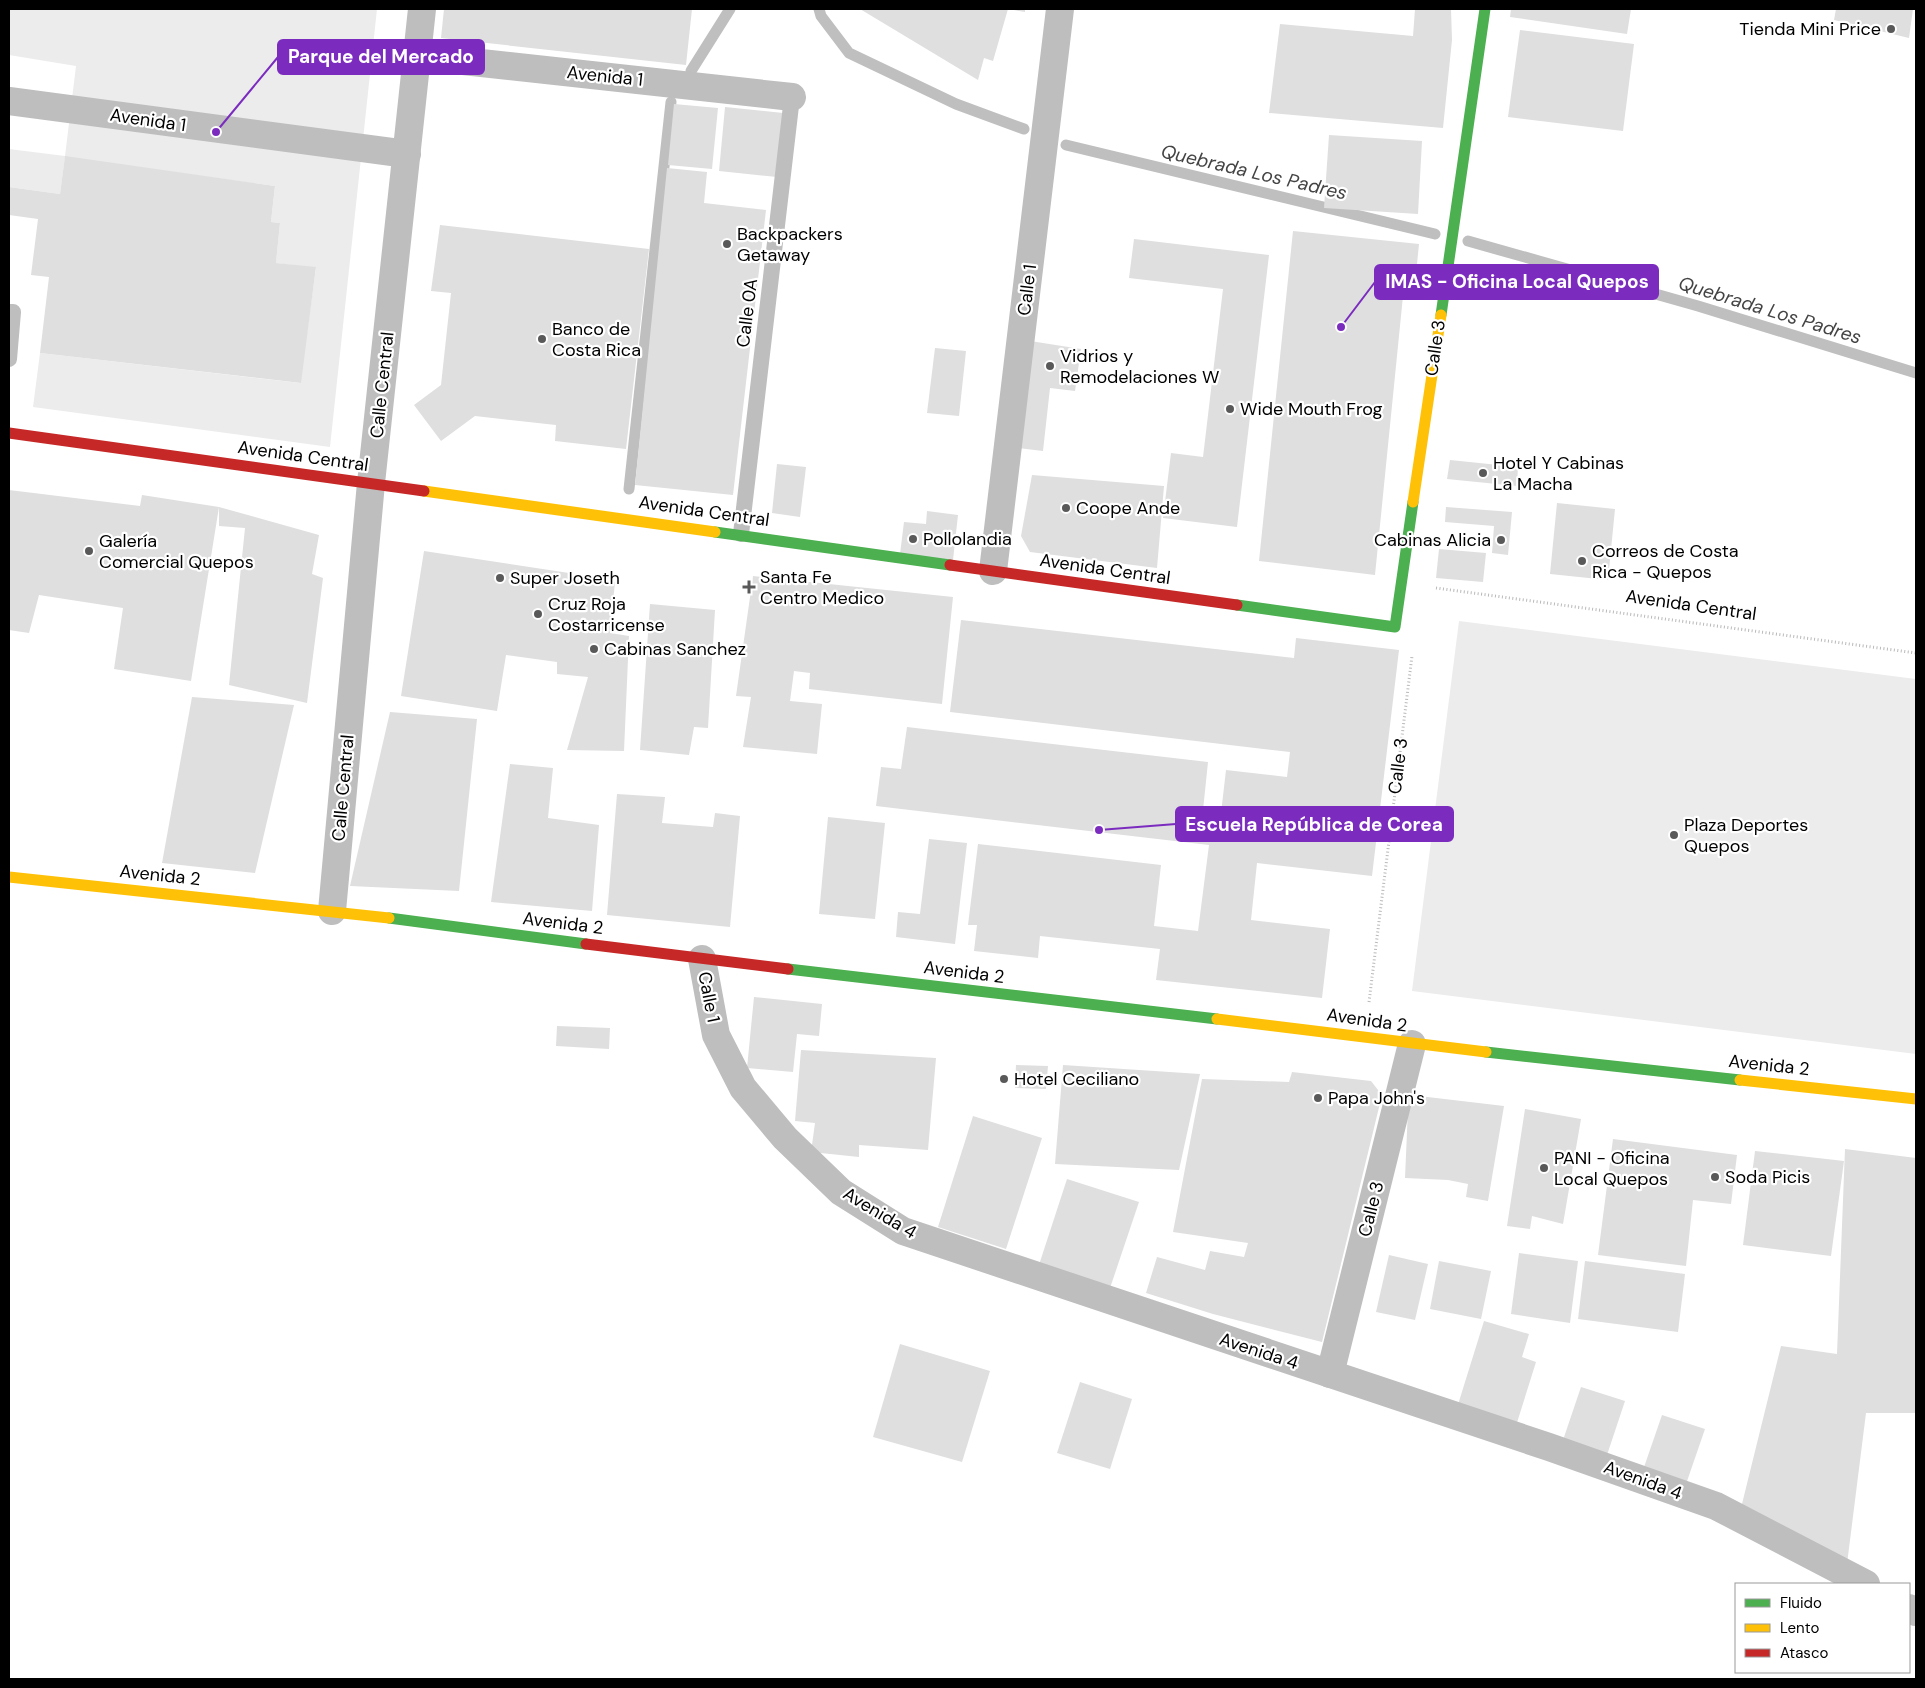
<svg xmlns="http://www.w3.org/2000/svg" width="1925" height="1688" font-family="'DM Sans',sans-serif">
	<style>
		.green { fill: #ececec }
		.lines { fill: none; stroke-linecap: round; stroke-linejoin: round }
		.stream { stroke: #bfbfbf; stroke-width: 11 }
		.building { fill: #dfdfdf }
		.path { stroke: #b9b9b9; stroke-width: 3; stroke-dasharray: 1 2.5; stroke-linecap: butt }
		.lane { stroke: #bebebe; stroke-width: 16 }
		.street { stroke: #bebebe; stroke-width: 28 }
		.fast { stroke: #4caf50; stroke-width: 11 }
		.slow { stroke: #ffc107; stroke-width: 11 }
		.jam { stroke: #c62828; stroke-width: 11 }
		.poi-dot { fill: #595959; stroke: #fff; stroke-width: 2 }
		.labels { text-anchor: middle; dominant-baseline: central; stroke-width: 4.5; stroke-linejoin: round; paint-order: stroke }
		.poi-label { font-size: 18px; fill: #000; stroke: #fff; text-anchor: start }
		.street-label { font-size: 18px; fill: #000; stroke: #fff }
		.water-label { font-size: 19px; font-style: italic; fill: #444; stroke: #fff }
		.leader { fill: none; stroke: #7b2cbf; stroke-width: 2 }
		.callout-dot { fill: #7b2cbf; stroke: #fff; stroke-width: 2 }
		.callout { fill: #7b2cbf; stroke: #7b2cbf; stroke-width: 2 }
		.callout-label { font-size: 19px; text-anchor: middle; font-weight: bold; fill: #fff }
	</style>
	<rect width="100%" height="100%" fill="#fff"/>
	<g class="green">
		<polygon points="9,9 377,9 330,447 33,407 40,353 300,383 316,268 276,263 280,223 271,222 275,186 65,157 60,194 9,187 9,149 65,156 76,66 9,55"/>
		<polygon points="1459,621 1916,679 1916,1054 1412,991"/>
	</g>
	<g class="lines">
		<g class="stream">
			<polyline points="819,9 821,16 849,53 956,104 1024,129"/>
			<polyline points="691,71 730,9"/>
			<polyline points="1066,145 1435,234"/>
			<polyline points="1468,241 1698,306 1916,373"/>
			<polyline points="629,489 671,102"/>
		</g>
	</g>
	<g class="building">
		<polygon points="444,9 692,9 686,65 441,38"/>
		<polygon points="860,9 1008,9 993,61 984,58 978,80"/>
		<polygon points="1008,9 1025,9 1025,12"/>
		<polygon points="1415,9 1451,9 1452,40 1443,128 1269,113 1280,24 1413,36"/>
		<polygon points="1511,9 1631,9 1627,34 1510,17"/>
		<polygon points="1836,9 1913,9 1909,38 1834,20"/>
		<polygon points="1520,30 1634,44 1623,131 1508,117"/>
		<polygon points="674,104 718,108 712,169 668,165"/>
		<polygon points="725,107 783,113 777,177 719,171"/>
		<polygon points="1329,135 1422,141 1418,214 1324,208"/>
		<polygon points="65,156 275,186 271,222 280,223 276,263 316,267 301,383 40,353 49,277 31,275 38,219 9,215 9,187 60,194"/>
		<polygon points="667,168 707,172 704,203 766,210 733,495 635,485"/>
		<polygon points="440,225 649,249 626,449 555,441 556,425 475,416 441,441 414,405 441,385 451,293 431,291"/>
		<polygon points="1293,231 1419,244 1415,284 1387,281 1386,294 1403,296 1375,575 1259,561"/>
		<polygon points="1134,239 1269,255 1237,527 1163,518 1171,453 1203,457 1223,289 1129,278"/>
		<polygon points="1024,340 1081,349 1075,391 1050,388 1043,451 1010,447"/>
		<polygon points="935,348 966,351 959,416 927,413"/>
		<polygon points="1450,460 1518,467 1517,486 1447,479"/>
		<polygon points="777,464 806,467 800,517 772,513"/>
		<polygon points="1032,475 1164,486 1157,568 1030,552 1021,536"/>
		<polygon points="9,490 140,506 142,495 219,507 191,681 114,669 123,608 39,595 29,633 9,630"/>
		<polygon points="1557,503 1615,509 1608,580 1550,574"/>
		<polygon points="219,507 319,535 312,574 323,578 307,703 229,685 245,528 219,526"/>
		<polygon points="1446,507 1512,512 1508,555 1492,553 1494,526 1445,522"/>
		<polygon points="927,511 958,515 953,560 900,554 904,522 926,524"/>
		<polygon points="1439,549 1486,553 1483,582 1436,578"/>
		<polygon points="424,551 569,573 615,582 610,633 629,636 624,751 567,750 588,677 557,674 557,662 506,655 497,711 401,696"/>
		<polygon points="753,576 953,597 942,704 809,689 810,673 794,671 790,701 822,704 817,754 743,747 751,697 736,696"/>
		<polygon points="650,604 715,610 708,728 694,727 689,755 640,750"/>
		<polygon points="961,620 1294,658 1296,638 1399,650 1372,876 1257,863 1251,920 1330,929 1322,998 1156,980 1160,949 1040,936 1038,958 974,951 977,925 968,925 978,844 1161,865 1154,926 1198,931 1209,845 876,806 881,767 901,769 907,727 1208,762 1202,820 1220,822 1226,770 1287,777 1290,752 950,712"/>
		<polygon points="192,697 294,705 255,873 162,863"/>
		<polygon points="390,712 477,719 459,891 350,886"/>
		<polygon points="510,764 553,768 548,818 599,825 592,911 491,902"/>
		<polygon points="617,794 665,797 662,823 713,827 715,813 740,816 730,927 607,915"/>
		<polygon points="828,817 885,823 875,919 819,914"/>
		<polygon points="929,839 967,843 955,944 896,937 898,912 920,914"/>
		<polygon points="754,997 822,1004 819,1036 797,1034 793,1072 747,1068"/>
		<polygon points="557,1026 610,1028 609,1049 556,1046"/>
		<polygon points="801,1050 936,1058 928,1150 859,1145 859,1157 811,1152 815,1123 795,1121"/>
		<polygon points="1016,1065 1048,1066 1046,1089 1015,1088"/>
		<polygon points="1063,1065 1200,1074 1179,1170 1055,1164"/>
		<polygon points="1292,1072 1371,1081 1382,1095 1322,1342 1213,1314 1146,1293 1157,1257 1205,1270 1210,1251 1244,1257 1248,1243 1173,1232 1202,1079 1289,1082"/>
		<polygon points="1419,1096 1504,1106 1488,1201 1466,1197 1468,1184 1448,1180 1405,1178 1408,1109"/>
		<polygon points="1525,1109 1581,1119 1563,1224 1532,1216 1530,1229 1507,1226"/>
		<polygon points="973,1116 1042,1138 1006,1249 938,1227"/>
		<polygon points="1613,1139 1737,1155 1731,1204 1693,1200 1686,1266 1598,1255"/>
		<polygon points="1845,1149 1916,1158 1916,1413 1866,1413 1847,1564 1740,1512 1781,1346 1837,1354"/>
		<polygon points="1755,1151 1844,1161 1831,1256 1743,1245"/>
		<polygon points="1067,1179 1139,1202 1108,1294 1037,1271"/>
		<polygon points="1519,1253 1578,1261 1570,1323 1511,1314"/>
		<polygon points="1389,1255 1428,1264 1415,1320 1376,1312"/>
		<polygon points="1439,1261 1491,1271 1481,1319 1430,1309"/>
		<polygon points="1585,1261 1685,1274 1678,1332 1578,1319"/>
		<polygon points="1484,1321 1529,1334 1522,1357 1536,1362 1515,1429 1456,1411"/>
		<polygon points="900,1344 990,1371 962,1462 873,1437"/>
		<polygon points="1080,1382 1132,1399 1110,1469 1057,1453"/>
		<polygon points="1581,1387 1625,1401 1605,1461 1561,1446"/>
		<polygon points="1662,1415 1705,1429 1685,1487 1642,1473"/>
	</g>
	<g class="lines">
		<g class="path">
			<polyline points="1436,588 1916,653"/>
			<polyline points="1369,1002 1412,656"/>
		</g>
		<g class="lane">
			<polyline points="9,312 13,312 9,359"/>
			<polyline points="741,534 792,97"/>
		</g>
		<g class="street">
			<polyline points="417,56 792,97"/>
			<polyline points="9,101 407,154"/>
			<polyline points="993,571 1060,9"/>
			<polyline points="332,911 371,483 422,9"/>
			<polyline points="702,959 716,1035 743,1088 785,1138 841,1192 903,1231 1549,1447 1716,1506 1866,1584"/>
			<polyline points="1330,1374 1412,1044"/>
			<polyline points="1909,1608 1916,1612"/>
		</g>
		<g class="fast">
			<polyline points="1441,315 1485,9"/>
			<polyline points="715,532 950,565"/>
			<polyline points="1237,605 1395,627 1413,502"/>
			<polyline points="389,918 586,944"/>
			<polyline points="788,969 1217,1019"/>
			<polyline points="1486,1052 1740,1080"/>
		</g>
		<g class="slow">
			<polyline points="424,491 715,532"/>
			<polyline points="1413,502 1441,315"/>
			<polyline points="9,877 389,918"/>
			<polyline points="1217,1019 1486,1052"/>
			<polyline points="1740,1080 1916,1099"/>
		</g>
		<g class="jam">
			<polyline points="9,433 424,491"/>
			<polyline points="950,565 1237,605"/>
			<polyline points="586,944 788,969"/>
		</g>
	</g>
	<g class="poi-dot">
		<circle cx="1891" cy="29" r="5"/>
		<circle cx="727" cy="244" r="5"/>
		<circle cx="542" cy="339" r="5"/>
		<circle cx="1050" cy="366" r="5"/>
		<circle cx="1230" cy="409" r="5"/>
		<circle cx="1483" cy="473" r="5"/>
		<circle cx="1066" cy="508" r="5"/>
		<circle cx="913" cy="539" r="5"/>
		<circle cx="1501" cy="540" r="5"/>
		<circle cx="89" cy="551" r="5"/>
		<circle cx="1582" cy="561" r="5"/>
		<circle cx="500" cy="578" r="5"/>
		<path d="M746.5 579.5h5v5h5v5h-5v5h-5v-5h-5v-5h5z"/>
		<circle cx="538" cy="614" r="5"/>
		<circle cx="594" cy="649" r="5"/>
		<circle cx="1674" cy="835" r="5"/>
		<circle cx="1004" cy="1079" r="5"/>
		<circle cx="1318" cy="1098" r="5"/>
		<circle cx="1544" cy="1168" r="5"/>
		<circle cx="1715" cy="1177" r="5"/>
	</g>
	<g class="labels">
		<g class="poi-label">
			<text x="1881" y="29" text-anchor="end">Tienda Mini Price</text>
			<text x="737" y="234">Backpackers<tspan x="737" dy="21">Getaway</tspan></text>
			<text x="552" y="329">Banco de<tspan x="552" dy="21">Costa Rica</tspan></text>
			<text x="1060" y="356">Vidrios y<tspan x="1060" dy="21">Remodelaciones W</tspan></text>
			<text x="1240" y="409">Wide Mouth Frog</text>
			<text x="1493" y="463">Hotel Y Cabinas<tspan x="1493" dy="21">La Macha</tspan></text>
			<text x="1076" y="508">Coope Ande</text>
			<text x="923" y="539">Pollolandia</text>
			<text x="1491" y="540" text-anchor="end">Cabinas Alicia</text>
			<text x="99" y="541">Galería<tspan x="99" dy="21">Comercial Quepos</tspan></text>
			<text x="1592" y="551">Correos de Costa<tspan x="1592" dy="21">Rica - Quepos</tspan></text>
			<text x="760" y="577">Santa Fe<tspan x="760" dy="21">Centro Medico</tspan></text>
			<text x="510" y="578">Super Joseth</text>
			<text x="548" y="604">Cruz Roja<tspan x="548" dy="21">Costarricense</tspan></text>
			<text x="604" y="649">Cabinas Sanchez</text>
			<text x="1684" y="825">Plaza Deportes<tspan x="1684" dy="21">Quepos</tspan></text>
			<text x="1014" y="1079">Hotel Ceciliano</text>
			<text x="1328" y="1098">Papa John's</text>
			<text x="1554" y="1158">PANI - Oficina<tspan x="1554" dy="21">Local Quepos</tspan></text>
			<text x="1725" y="1177">Soda Picis</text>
		</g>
		<g class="street-label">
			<text transform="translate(605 76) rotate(6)">Avenida 1</text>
			<text transform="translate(148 120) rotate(8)">Avenida 1</text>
			<text transform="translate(1027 290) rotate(-83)">Calle 1</text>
			<text transform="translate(747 313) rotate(-83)">Calle 0A</text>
			<text transform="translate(1435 348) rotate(-82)">Calle 3</text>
			<text transform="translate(382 385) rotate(-84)">Calle Central</text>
			<text transform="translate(303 456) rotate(8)">Avenida Central</text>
			<text transform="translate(704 511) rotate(8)">Avenida Central</text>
			<text transform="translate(1105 569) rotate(8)">Avenida Central</text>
			<text transform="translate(1691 605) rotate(8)">Avenida Central</text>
			<text transform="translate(1398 766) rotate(-83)">Calle 3</text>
			<text transform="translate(343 788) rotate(-85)">Calle Central</text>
			<text transform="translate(160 875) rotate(6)">Avenida 2</text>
			<text transform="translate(563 923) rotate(7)">Avenida 2</text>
			<text transform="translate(964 972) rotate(7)">Avenida 2</text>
			<text transform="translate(709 997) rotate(79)">Calle 1</text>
			<text transform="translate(1367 1020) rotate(8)">Avenida 2</text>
			<text transform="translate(1769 1065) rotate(6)">Avenida 2</text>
			<text transform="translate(1371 1209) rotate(-76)">Calle 3</text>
			<text transform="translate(880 1213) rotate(31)">Avenida 4</text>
			<text transform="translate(1259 1351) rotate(18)">Avenida 4</text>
			<text transform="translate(1643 1480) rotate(20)">Avenida 4</text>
		</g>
		<g class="water-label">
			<text transform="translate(1254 172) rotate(13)">Quebrada Los Padres</text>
			<text transform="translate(1770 310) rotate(17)">Quebrada Los Padres</text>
		</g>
	</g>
	<path class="leader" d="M216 132L278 57M1341 327L1375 282M1099 830L1176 824"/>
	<g class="callout-dot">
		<circle cx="216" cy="132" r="5"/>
		<circle cx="1341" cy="327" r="5"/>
		<circle cx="1099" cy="830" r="5"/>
	</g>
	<g class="callout">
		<rect x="278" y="40" width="206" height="34" rx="5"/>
		<rect x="1375" y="265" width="283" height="34" rx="5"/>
		<rect x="1176" y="807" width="277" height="34" rx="5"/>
	</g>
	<g class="callout-label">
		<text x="381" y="63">Parque del Mercado</text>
		<text x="1517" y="288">IMAS - Oficina Local Quepos</text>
		<text x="1314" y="831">Escuela República de Corea</text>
	</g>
	<rect width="1925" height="1688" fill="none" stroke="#000000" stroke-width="20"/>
	<rect x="1735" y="1583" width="175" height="90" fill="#ffffff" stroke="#999999"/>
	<rect x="1745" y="1599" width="25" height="8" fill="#4caf50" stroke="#999999"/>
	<text x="1780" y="1608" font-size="15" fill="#000000">Fluido</text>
	<rect x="1745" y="1624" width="25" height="8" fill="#ffc107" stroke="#999999"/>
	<text x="1780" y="1633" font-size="15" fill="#000000">Lento</text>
	<rect x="1745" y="1649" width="25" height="8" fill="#c62828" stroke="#999999"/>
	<text x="1780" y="1658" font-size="15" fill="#000000">Atasco</text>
</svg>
